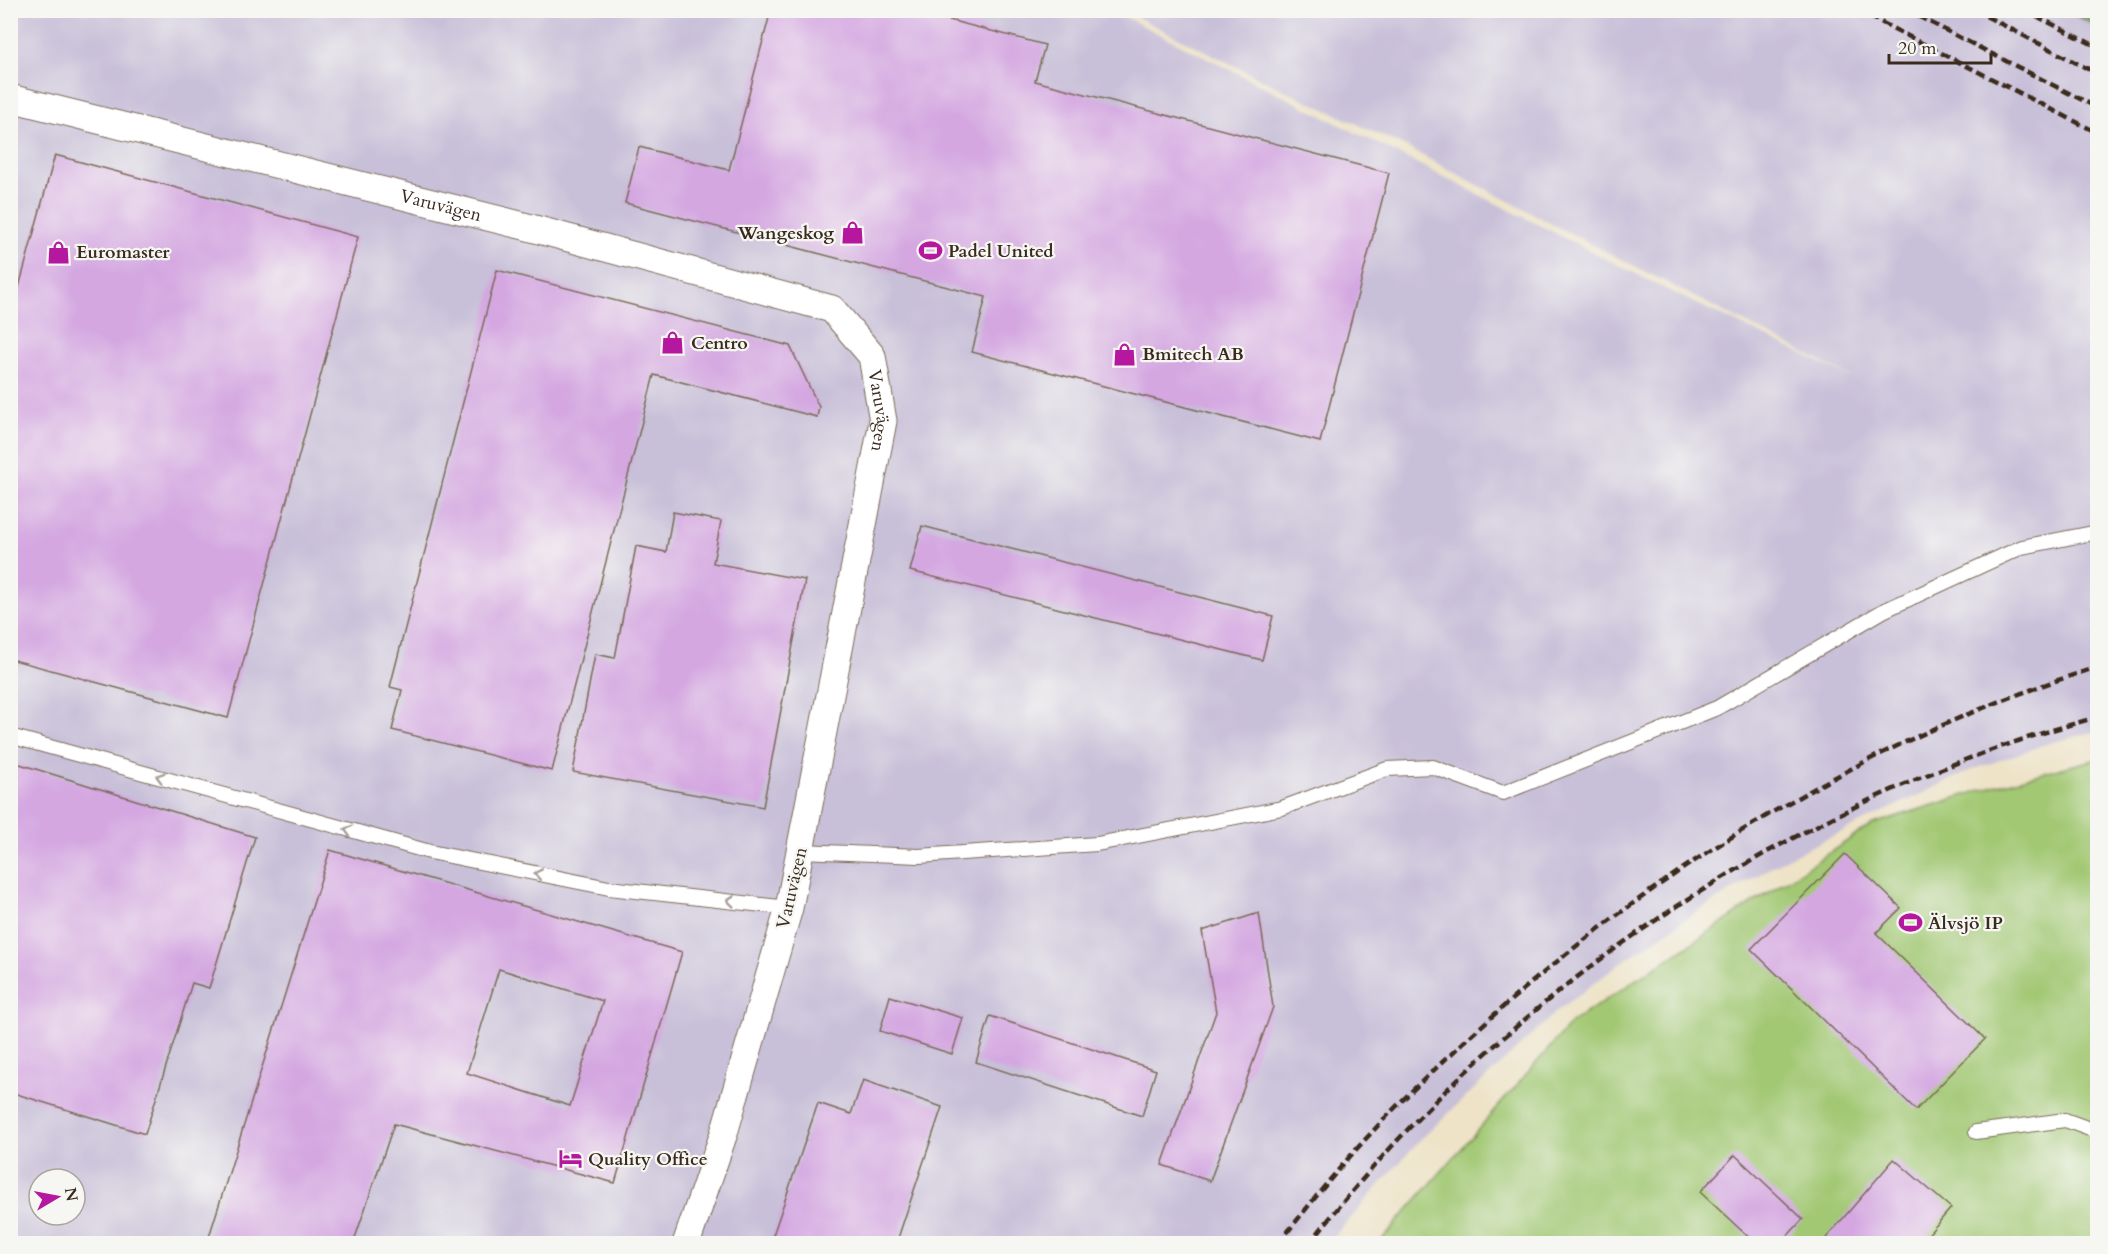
<svg xmlns="http://www.w3.org/2000/svg" width="2108" height="1254" font-family="Cardo,serif">
	<style>
		.industrial { fill: #c8bfd8; fill-rule: evenodd }
		.green { fill: #a2c873; stroke: #6e7948; stroke-width: 1.5 }
		.forest { fill: #81ac65; stroke: #5e6b42; stroke-width: 1.5 }
		.building { fill: #d4a7e1; fill-rule: evenodd }
		.lines { fill: none; stroke-linecap: round; stroke-linejoin: round }
		.service-casing { stroke: #7a6b59; stroke-width: 16 }
		.minor-casing { stroke: #7a6b59; stroke-width: 29 }
		.service { stroke: #fff; stroke-width: 14 }
		.minor { stroke: #fff; stroke-width: 27 }
		.rail { stroke: #3b2a1e; stroke-width: 4.5; stroke-dasharray: 9 4.5; stroke-linecap: butt }
		.oneway { stroke: #a79f9a }
		.labels { text-anchor: middle; dominant-baseline: central; stroke-width: 4.5; stroke-linejoin: round; paint-order: stroke }
		.street-label { font-size: 18px; fill: #3b2a1e; stroke: #f6f6f2 }
		.poi-label { font-size: 18px; font-weight: bold; fill: #3b2a1e; stroke: #f6f6f2; text-anchor: start }
	</style>
	<rect width="100%" height="100%" fill="#f6f6f2"/>
	<filter id="ink" filterUnits="userSpaceOnUse"><feTurbulence type="fractalNoise" baseFrequency=".0167" numOctaves="2"/><feDisplacementMap in="SourceGraphic" scale="12" xChannelSelector="R" yChannelSelector="G"/><feConvolveMatrix kernelMatrix="1 2 1 2 8 2 1 2 1" color-interpolation-filters="sRGB"/></filter>
	<filter id="wash" filterUnits="userSpaceOnUse"><feTurbulence type="fractalNoise" baseFrequency=".008" numOctaves="4" result="noise"/><feDisplacementMap in="SourceGraphic" scale="24" xChannelSelector="R" yChannelSelector="G"/><feGaussianBlur stdDeviation="1.35" result="paint"/><feColorMatrix in="noise" values="0 0 0 0 0 0 0 0 0 0 0 0 0 0 0 0 0 1.4 0 .05"/><feComposite in="paint" operator="in"/></filter>
	<g filter="url(#wash)">
		<rect width="100%" height="100%" fill="#eee3c7"/>
		<path class="industrial" d="M10,11H1114L1670,291L1865,384L1548,222L1406,147L1265,81L1125,11H2067L2098,26L2097,731L2049,743L1969,771L1787,858L1696,912L1625,960L1556,1012L1420,1140L1328,1243H11ZM39,1179H75V1215H39Z"/>
		<polygon class="green" points="2097,759 2097,1243 1378,1244 1572,1022 1873,824 1997,785"/>
		<polygon class="forest" points="2067,11 2097,11 2097,26"/>
		<g id="blocks">
			<g class="building">
				<polygon points="771,10 911,10 1045,45 1035,81 1389,173 1320,442 972,352 986,297 625,203 639,147 729,170"/>
				<polygon points="55,155 358,237 228,718 10,659 10,320"/>
				<polygon points="497,270 790,346 819,407 817,417 654,375 552,771 392,730 402,690 390,687"/>
				<polygon points="673,512 721,521 713,563 805,580 763,807 573,772 595,654 615,658 636,546 666,552"/>
				<polygon points="922,526 1273,616 1262,660 910,571"/>
				<polygon points="10,761 255,837 209,988 192,983 145,1134 10,1092"/>
				<path d="M330,850L682,952L615,1183L394,1124L353,1244H222L208,1240ZM499,969L603,1001L570,1106L467,1073Z"/>
				<polygon points="1845,854 1901,908 1876,933 1985,1039 1916,1110 1751,949"/>
				<polygon points="1259,913 1273,1007 1210,1181 1162,1165 1216,1012 1202,931"/>
				<polygon points="890,996 963,1018 952,1054 880,1031"/>
				<polygon points="990,1016 1156,1070 1142,1116 976,1062"/>
				<polygon points="863,1080 942,1107 896,1244 770,1244 818,1103 851,1114"/>
				<polygon points="1735,1155 1803,1219 1780,1244 1756,1244 1700,1192"/>
				<polygon points="1894,1159 1951,1208 1920,1244 1821,1244"/>
			</g>
		</g>
	</g>
	<g filter="url(#ink)">
		<use href="#blocks" fill-opacity="0" stroke="#7a6b59" stroke-width="1.5"/>
		<g class="lines">
			<defs>
				<g id="service">
					<polyline points="10,736 430,852 609,888 789,908"/>
					<polyline points="801,851 919,856 1097,844 1282,808 1387,769 1433,767 1503,793 1717,708 1883,611 2022,547 2098,532"/>
					<polyline points="1976,1132 2065,1120 2098,1132"/>
				</g>
				<g id="minor">
					<path id="s1" d="M10,98L524,226L832,309L872,356L883,421L789,908L724,1133L686,1244"/>
				</g>
			</defs>
			<use href="#service" class="service-casing"/>
			<use href="#minor" class="minor-casing"/>
			<use href="#service" class="service"/>
			<use href="#minor" class="minor"/>
			<g class="rail">
				<polyline points="1857,10 2098,133"/>
				<polyline points="1906,10 2098,108"/>
				<polyline points="1974,10 2098,74"/>
				<polyline points="2024,10 2098,47"/>
				<path d="M1278,1244C1309,1205 1340,1166 1374,1130C1402,1099 1434,1070 1465,1041C1645,875 1863,740 2098,667"/>
				<path d="M1309,1244C1369,1168 1435,1096 1509,1033C1675,888 1884,774 2098,717"/>
			</g>
		</g>
		<defs><path id="oneway-chevron" d="M-2-3.5L2.5 0L-2 3.5" fill="none" stroke-width="1.6" stroke-linecap="round" stroke-linejoin="round" transform="scale(1.5)"/></defs>
		<g class="oneway">
			<use href="#oneway-chevron" transform="translate(160 777) rotate(-164)"/>
			<use href="#oneway-chevron" transform="translate(348 830) rotate(-164)"/>
			<use href="#oneway-chevron" transform="translate(538 874) rotate(-169)"/>
			<use href="#oneway-chevron" transform="translate(731 901) rotate(-174)"/>
		</g>
	</g>
	<defs>
		<symbol id="shop-bare" viewBox="-9 -9 18 18"><path d="M-5-2.5h2.3a2.7 3.5 0 0 1 5.4 0H5L5.5 6h-11ZM-1.5-2.5h3a1.5 2.3 0 0 0-3 0Z" fill="#b5179e" stroke="#f6f6f2" stroke-width="2.5" paint-order="stroke"/></symbol>
		<symbol id="stadium-bare" viewBox="-9 -9 18 18"><path d="M0-5a6.5 5 0 1 0 0 10a6.5 5 0 1 0 0-10ZM-3.5-1.8h7v3.6h-7Z" fill="#b5179e" stroke="#f6f6f2" stroke-width="2.5" paint-order="stroke"/></symbol>
		<symbol id="hotel-bare" viewBox="-9 -9 18 18"><path d="M-6-4.5h1.5V1H6V5H4.5V3h-9V5H-6ZM-4 0a1.8 1.8 0 1 1 3.6 0ZM.5 0V-2.5h3Q6-2.5 6 0Z" fill="#b5179e" stroke="#f6f6f2" stroke-width="2.5" paint-order="stroke"/></symbol>
	</defs>
	<g fill-rule="evenodd">
		<use href="#shop-bare" x="836" y="216" width="33" height="33"/>
		<use href="#stadium-bare" x="914" y="234" width="33" height="33"/>
		<use href="#shop-bare" x="42" y="236" width="33" height="33"/>
		<use href="#shop-bare" x="656" y="326" width="33" height="33"/>
		<use href="#shop-bare" x="1108" y="338" width="33" height="33"/>
		<use href="#stadium-bare" x="1894" y="906" width="33" height="33"/>
		<use href="#hotel-bare" x="554" y="1142" width="33" height="33"/>
	</g>
	<g class="labels">
		<g class="street-label">
			<text stroke="none"><textPath href="#s1" startOffset="444">Varuvägen</textPath></text>
			<text stroke="none"><textPath href="#s1" startOffset="966">Varuvägen</textPath></text>
			<text transform="translate(792 888) rotate(-77)">Varuvägen</text>
		</g>
		<g class="poi-label">
			<text x="834" y="233" text-anchor="end">Wangeskog</text>
			<text x="948" y="251">Padel United</text>
			<text x="76" y="252">Euromaster</text>
			<text x="691" y="343">Centro</text>
			<text x="1142" y="354">Bmitech AB</text>
			<text x="1928" y="923">Älvsjö IP</text>
			<text x="588" y="1159">Quality Office</text>
		</g>
	</g>
	<rect width="2108" height="1254" fill="none" stroke="#f6f6f2" stroke-width="36"/>
	<g transform="translate(57 1197) rotate(80)"><circle r="28" fill="#f6f6f2" stroke="#aba49d" stroke-width="1.5"/>
	<path d="M0-4.5L10 22L0 15L-10 22Z" fill="#b5179e"/>
	<text y="-9" font-size="16" font-weight="bold" text-anchor="middle" fill="#3b2a1e">N</text>
	</g>
	<path d="M1889 54v9h102v-9" fill="none" stroke="#3b2a1e" stroke-width="3"/>
	<text x="1898" y="54" font-size="18" fill="#3b2a1e" stroke="#f6f6f2" stroke-width="4.5" paint-order="stroke">20 m</text>
</svg>
